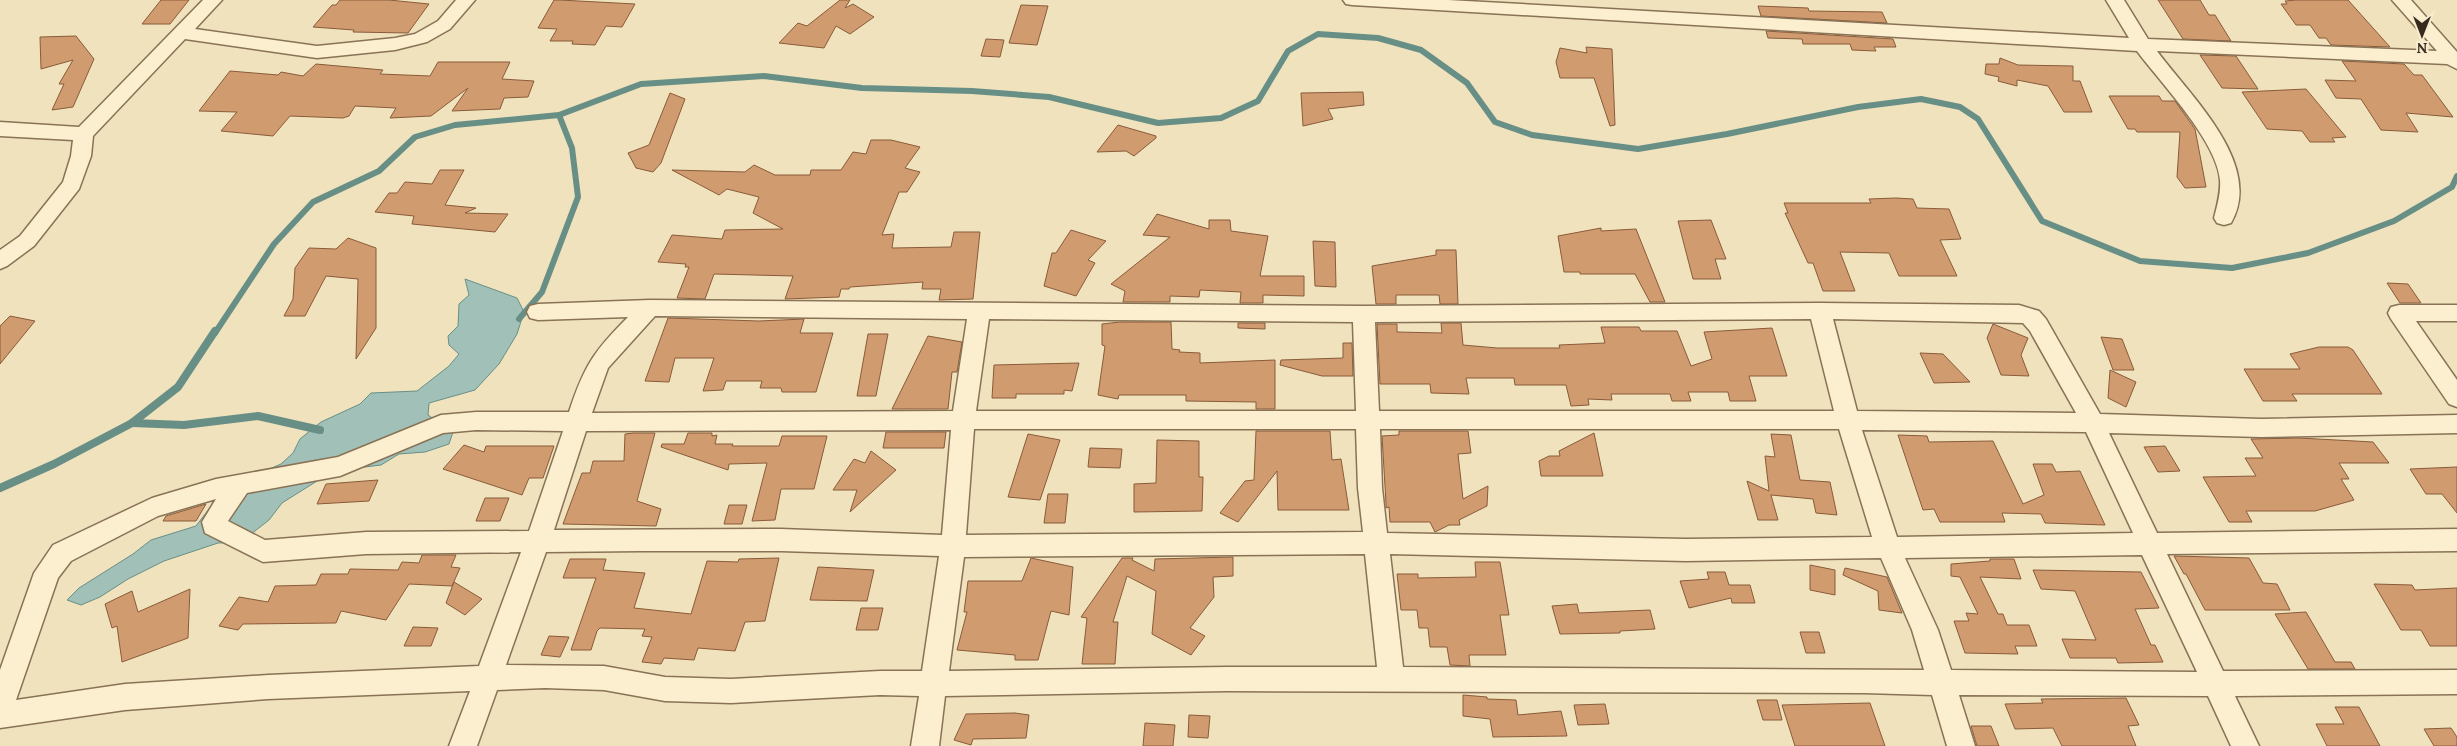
<svg xmlns="http://www.w3.org/2000/svg" width="2457" height="746" font-family="Lora,serif">
	<style>
		.water { fill: #a1c1b8; stroke: #688f86 }
		.lines { fill: none; stroke-linecap: round; stroke-linejoin: round }
		.stream-far1 { stroke: #688f86; stroke-width: 6 }
		.stream { stroke: #688f86; stroke-width: 8 }
		.building { fill: #d19b70; stroke: #895b39 }
		.street-casing { stroke: #897255; stroke-width: 3 }
		.street { fill: #fbefd0; fill-rule: evenodd }
	</style>
	<rect width="100%" height="100%" fill="#f0e2bd"/>
	<polygon class="water" points="465,279 517,298 524,312 517,334 499,364 475,390 429,403 428,415 441,424 454,429 449,444 425,452 399,454 381,465 333,471 282,503 269,520 241,542 218,543 164,561 128,579 100,597 81,605 67,600 79,588 133,554 151,540 196,526 212,505 214,493 281,464 293,453 300,439 321,422 360,404 371,393 417,391 449,366 459,354 449,345 448,336 458,326 459,304 469,295"/>
	<g class="lines">
		<g class="stream-far1">
			<polyline points="519,319 542,292 578,197 572,148 559,115"/>
			<polyline points="215,333 274,244 313,202 379,171 415,137 455,125 559,115 641,84 764,76 862,88 972,91 1049,97 1158,123 1221,118 1258,101 1288,51 1318,34 1378,38 1421,50 1467,83 1495,122 1532,135 1638,149 1727,134 1858,107 1921,99 1960,107 1978,119 2042,221 2140,261 2232,268 2308,253 2394,221 2452,187 2457,176"/>
		</g>
		<g class="stream">
			<polyline points="132,423 184,425 258,416 320,430"/>
			<polyline points="0,488 54,464 132,423 178,387 215,331"/>
		</g>
	</g>
	<g class="building">
		<polygon points="161,0 189,0 170,24 142,24"/>
		<polygon points="340,0 389,0 429,4 408,33 353,32 354,30 313,27 332,5 336,5"/>
		<polygon points="554,0 560,0 635,4 622,27 606,26 595,45 572,44 573,41 550,41 557,29 538,28"/>
		<polygon points="840,0 850,0 845,8 853,4 874,17 850,34 836,26 824,48 779,43 798,23 807,26"/>
		<polygon points="2158,0 2200,0 2209,15 2215,15 2231,41 2183,39"/>
		<polygon points="2296,0 2348,0 2390,47 2331,45 2326,38 2319,38 2310,25 2296,25 2281,4 2287,4 2285,1"/>
		<polygon points="1021,5 1048,6 1037,45 1009,43"/>
		<polygon points="1758,6 1808,8 1809,11 1882,12 1887,23 1761,16"/>
		<polygon points="1766,31 1893,39 1896,47 1874,47 1876,51 1852,50 1850,44 1803,44 1802,39 1768,38"/>
		<polygon points="76,36 94,59 73,107 52,110 64,84 59,84 73,60 41,69 40,37"/>
		<polygon points="986,39 1004,40 1000,57 981,56"/>
		<polygon points="1586,47 1612,49 1615,125 1610,126 1594,78 1560,78 1556,62 1560,48 1587,53"/>
		<polygon points="2200,55 2236,56 2258,89 2222,88"/>
		<polygon points="2000,58 2018,65 2073,66 2073,81 2080,81 2092,112 2064,112 2048,86 2017,80 2017,86 1998,81 1999,77 1985,74 1986,64 1999,64"/>
		<polygon points="2342,61 2404,64 2414,75 2422,75 2453,117 2406,113 2418,132 2381,130 2361,99 2336,98 2325,80 2356,81"/>
		<polygon points="438,62 510,62 502,79 534,81 528,97 504,98 500,109 452,111 468,88 431,116 390,118 396,108 355,106 349,116 343,118 290,116 273,136 221,131 237,112 199,111 230,71 278,75 281,72 303,76 316,64 383,70 380,74 430,76"/>
		<polygon points="2306,89 2346,137 2332,138 2335,142 2310,142 2302,131 2267,129 2242,92"/>
		<polygon points="1363,92 1364,105 1328,109 1333,119 1303,126 1301,93"/>
		<polygon points="670,93 685,99 661,163 653,172 636,168 628,153 649,145"/>
		<polygon points="2109,96 2159,96 2162,101 2175,101 2195,129 2206,187 2185,188 2177,177 2180,132 2137,132 2135,129 2128,129"/>
		<polygon points="1118,125 1156,136 1156,138 1134,156 1126,151 1097,152"/>
		<polygon points="871,140 891,140 920,147 905,168 920,172 907,192 899,192 882,235 894,234 892,248 951,247 954,232 980,232 973,299 939,300 941,289 922,289 923,282 850,287 849,289 841,289 839,297 785,299 793,276 714,274 705,299 677,298 689,267 685,267 686,264 658,262 672,235 722,239 725,230 783,229 753,213 759,197 727,189 719,195 672,170 745,172 754,165 775,175 810,175 811,170 841,170 853,152 866,154"/>
		<polygon points="440,170 464,170 445,205 476,208 465,213 508,214 495,232 412,224 414,216 375,212 389,193 397,193 405,182 432,184"/>
		<polygon points="1896,198 1913,199 1917,208 1949,209 1961,239 1940,240 1957,276 1899,276 1889,253 1840,252 1855,291 1823,291 1813,263 1808,263 1785,213 1788,213 1784,203 1871,203 1869,199"/>
		<polygon points="1157,214 1209,229 1209,220 1230,220 1231,231 1268,236 1260,276 1304,276 1304,296 1263,295 1263,303 1240,303 1241,292 1200,290 1199,297 1170,296 1170,302 1123,302 1125,291 1111,284 1170,237 1143,235"/>
		<polygon points="1711,220 1726,259 1715,259 1721,279 1693,279 1678,221"/>
		<polygon points="1601,228 1601,231 1636,229 1665,302 1650,302 1635,274 1580,274 1580,272 1564,272 1558,236"/>
		<polygon points="1071,230 1106,241 1088,260 1095,263 1076,296 1044,286 1052,253 1056,253"/>
		<polygon points="348,238 376,248 376,328 356,359 358,279 326,276 305,316 284,316 293,299 295,268 309,248 336,249"/>
		<polygon points="1313,241 1335,242 1336,287 1315,286"/>
		<polygon points="1436,250 1456,250 1458,304 1440,304 1439,295 1396,295 1396,304 1376,304 1372,266 1436,255"/>
		<polygon points="2387,283 2408,284 2421,303 2400,303"/>
		<polygon points="10,316 35,321 0,364 0,326"/>
		<polygon points="668,318 759,321 804,319 800,333 833,333 816,392 782,392 781,388 760,388 762,381 726,381 723,390 703,391 714,358 675,358 669,382 645,381"/>
		<polygon points="1120,322 1171,322 1172,349 1180,350 1179,352 1200,353 1200,363 1275,360 1275,409 1256,409 1256,402 1186,401 1186,395 1119,395 1118,399 1098,395 1105,346 1102,345 1102,324"/>
		<polygon points="1238,323 1265,323 1265,329 1238,328"/>
		<polygon points="1441,323 1461,323 1463,345 1497,348 1560,348 1559,345 1605,343 1601,327 1639,327 1641,331 1677,331 1691,366 1712,359 1704,332 1772,328 1787,376 1749,376 1756,401 1730,401 1728,392 1688,392 1691,401 1672,401 1670,394 1611,394 1612,400 1588,399 1589,405 1571,406 1566,385 1515,385 1514,378 1466,378 1469,394 1431,393 1430,384 1380,384 1377,324 1397,324 1397,332 1442,333"/>
		<polygon points="1993,324 2028,338 2021,355 2029,376 2001,375 1987,338"/>
		<polygon points="868,334 888,334 876,396 857,396"/>
		<polygon points="928,336 962,342 957,372 952,372 948,409 892,409"/>
		<polygon points="2101,337 2122,339 2134,370 2113,370"/>
		<polygon points="1343,343 1352,343 1353,376 1322,376 1280,365 1281,360 1343,358"/>
		<polygon points="2319,347 2348,347 2353,350 2382,394 2292,394 2297,401 2263,401 2244,369 2300,369 2290,354"/>
		<polygon points="1920,353 1943,354 1970,382 1934,383"/>
		<polygon points="1079,363 1072,391 1064,390 1064,394 1016,394 1016,398 992,398 994,365"/>
		<polygon points="2110,370 2136,382 2126,407 2108,398"/>
		<polygon points="1256,431 1330,431 1332,460 1341,459 1349,510 1278,510 1277,471 1238,522 1220,513 1245,481 1254,480"/>
		<polygon points="1399,431 1468,431 1471,453 1458,454 1463,499 1488,486 1487,506 1459,520 1460,525 1449,525 1435,532 1430,522 1390,522 1389,507 1386,508 1386,503 1382,436 1399,435"/>
		<polygon points="886,432 946,432 944,448 883,448"/>
		<polygon points="634,433 655,433 637,501 661,509 656,526 563,524 582,473 590,473 593,461 624,461 625,434"/>
		<polygon points="688,433 712,433 712,436 717,435 715,444 733,444 732,446 779,446 782,436 827,436 814,489 781,489 775,520 752,521 767,463 729,464 728,470 661,447 662,444 684,444"/>
		<polygon points="1594,433 1603,476 1541,476 1539,461 1549,456 1560,456 1559,451"/>
		<polygon points="1028,434 1060,440 1040,500 1008,497"/>
		<polygon points="1771,434 1791,435 1800,480 1830,482 1837,515 1816,513 1813,499 1771,495 1778,520 1758,520 1747,481 1769,491 1765,456 1775,457"/>
		<polygon points="1898,435 1927,436 1929,442 1993,441 2023,504 2044,495 2033,464 2052,464 2056,472 2080,471 2105,525 2045,523 2041,514 2002,513 2005,522 1940,522 1934,509 1923,510"/>
		<polygon points="2299,438 2373,442 2389,463 2339,463 2349,479 2341,479 2354,500 2315,511 2246,511 2252,522 2229,522 2203,477 2256,476 2245,458 2263,458 2251,439"/>
		<polygon points="1157,440 1199,441 1199,477 1203,477 1202,511 1134,512 1134,484 1156,483"/>
		<polygon points="464,445 484,452 486,446 554,446 543,478 529,478 522,495 443,469"/>
		<polygon points="2165,446 2180,471 2158,472 2144,447"/>
		<polygon points="1090,448 1122,449 1120,468 1088,467"/>
		<polygon points="871,451 896,470 850,512 857,490 833,490 854,459 865,463"/>
		<polygon points="2457,467 2457,513 2442,494 2426,494 2410,469"/>
		<polygon points="378,480 369,501 317,504 326,484"/>
		<polygon points="1048,494 1068,494 1065,523 1044,523"/>
		<polygon points="485,498 509,498 500,521 476,521"/>
		<polygon points="206,504 196,521 163,521 166,516"/>
		<polygon points="729,505 747,505 742,524 724,524"/>
		<polygon points="422,555 456,555 451,567 460,568 452,586 409,584 386,620 341,611 336,623 243,624 238,630 219,626 239,597 268,602 275,586 316,585 321,574 348,574 350,569 398,570 402,562 419,563"/>
		<polygon points="2174,556 2249,558 2263,583 2277,584 2290,610 2205,610 2186,574 2184,574"/>
		<polygon points="1233,557 1233,576 1213,577 1214,597 1190,628 1205,636 1191,655 1152,634 1156,591 1127,576 1113,622 1118,622 1115,664 1082,664 1087,618 1081,617 1122,558 1133,558 1132,560 1154,571 1155,559"/>
		<polygon points="779,558 765,621 745,622 735,651 698,648 694,660 664,658 661,664 642,662 652,637 642,636 645,629 600,628 597,631 591,650 571,650 596,578 563,578 570,559 606,559 603,570 645,573 634,608 691,614 707,561 738,562 739,559"/>
		<polygon points="1031,558 1073,567 1069,615 1051,611 1038,660 1015,660 1015,655 957,650 967,612 964,612 968,581 1022,581"/>
		<polygon points="1990,559 2014,559 2021,579 1980,577 1998,614 2003,614 2007,625 2029,625 2037,646 2015,646 2018,654 1965,653 1954,621 1969,621 1966,613 1978,614 1960,577 1951,576 1951,564 1990,561"/>
		<polygon points="1475,562 1500,562 1509,615 1500,615 1506,655 1469,655 1470,666 1450,665 1447,647 1430,647 1428,628 1419,628 1417,610 1401,610 1397,574 1418,574 1418,578 1476,577"/>
		<polygon points="1810,565 1835,570 1835,595 1810,590"/>
		<polygon points="818,567 874,570 867,601 810,600"/>
		<polygon points="1845,568 1887,577 1902,613 1879,610 1878,591 1843,575"/>
		<polygon points="2033,570 2141,572 2159,608 2135,609 2151,645 2155,645 2163,662 2118,663 2116,658 2070,658 2062,639 2096,640 2075,591 2041,589"/>
		<polygon points="1707,572 1725,572 1729,585 1750,585 1755,603 1732,603 1731,598 1689,608 1680,581 1709,579"/>
		<polygon points="454,582 482,599 465,615 446,603"/>
		<polygon points="2374,584 2412,585 2415,590 2457,588 2457,646 2430,646 2421,630 2401,630"/>
		<polygon points="190,589 188,638 122,662 117,626 112,628 105,604 132,591 138,612"/>
		<polygon points="1577,604 1579,613 1650,610 1655,629 1620,631 1620,633 1560,634 1552,606"/>
		<polygon points="861,608 883,608 878,630 856,630"/>
		<polygon points="2306,612 2335,662 2351,662 2355,669 2308,669 2275,614"/>
		<polygon points="413,627 438,628 431,646 404,646"/>
		<polygon points="1800,632 1819,632 1825,653 1806,653"/>
		<polygon points="549,636 569,637 560,657 541,655"/>
		<polygon points="1463,695 1487,697 1487,699 1516,700 1518,715 1561,711 1567,736 1493,737 1490,719 1463,716"/>
		<polygon points="2126,698 2139,725 2128,726 2136,746 2062,746 2053,728 2015,729 2005,704 2043,703 2041,699"/>
		<polygon points="1757,700 1777,700 1782,720 1763,720"/>
		<polygon points="1870,703 1885,746 1795,746 1782,705"/>
		<polygon points="1605,704 1609,724 1578,725 1574,705"/>
		<polygon points="2335,707 2359,707 2380,746 2327,746 2316,724 2344,724"/>
		<polygon points="1015,713 1029,715 1026,738 973,739 971,745 954,740 966,714"/>
		<polygon points="1189,715 1210,716 1208,738 1188,737"/>
		<polygon points="1145,723 1175,725 1173,746 1143,746"/>
		<polygon points="1971,726 1991,726 1999,746 1977,746"/>
		<polygon points="2451,728 2457,737 2457,746 2434,746 2424,729"/>
	</g>
	<g class="lines">
		<defs>
			<g id="street">
				<polygon points="203,0 222,0 195,29 317,46 395,38 415,34 438,21 456,0 475,0 450,29 427,42 395,50 317,58 185,39 93,136 91,156 79,189 34,246 7,266 0,269 0,250 20,236 63,182 71,156 73,140 0,136 0,122 79,127"/>
				<path d="M1343,0H1448L2129,38L2106,0H2124L2148,39L2437,51L2392,0H2411L2457,52V69L2447,64L2157,51C2189,95 2265,164 2231,223L2224,225L2217,223L2214,218C2217,206 2221,193 2220,180C2217,141 2160,82 2137,51L1352,5L1346,4Z"/>
				<path d="M650,300L1364,306L1820,303L2019,305L2039,311L2046,319L2100,414L2261,419L2457,415V433L2261,437L2109,433L2157,533L2457,529V551L2167,554L2223,671L2457,670V694L2235,696L2259,746H2231L2208,696L1959,695L1975,746H1947L1932,695L1864,693L1227,691L945,696L939,746H911L919,696L880,695L731,703L665,701L604,690L545,688L497,690L477,746H449L470,691L268,699L125,710L0,728V670L34,573L53,545L152,498L216,479L338,457L441,415L476,412H569C584,366 594,351 628,317L538,320L530,318L527,312L530,306L538,304ZM655,316L967,319L953,411L592,413L608,368ZM989,319L1353,322L1356,411H976ZM1811,319L1834,411H1379L1375,322ZM1833,319L2023,323L2030,331L2076,413L1857,411ZM974,429H1356L1358,488L1363,532L966,535ZM1380,429H1839L1872,537L1686,539L1387,533L1382,488ZM476,430L563,431L529,531L366,532L265,540L228,521L247,493L340,476L443,433ZM951,430L942,535L781,529L554,530L586,431ZM1862,430L2086,432L2133,533L1897,537ZM216,499L202,522L205,533L263,562L366,554L521,552L479,666L268,675L125,684L16,700L58,578L71,561L158,516ZM641,551H781L939,556L922,671H880L731,679L665,677L604,666L506,665L546,552ZM1365,554L1377,667H1227L949,671L964,557ZM1390,554L1686,561L1881,558L1912,630L1924,670L1403,667ZM2142,555L2197,672L1951,670L1938,630L1905,558Z"/>
				<polygon points="2399,305 2457,305 2457,321 2416,321 2457,380 2457,407 2449,404 2391,319 2388,313 2391,307"/>
			</g>
		</defs>
		<use href="#street" class="street-casing"/>
		<use href="#street" class="street"/>
	</g>
	<g transform="translate(2422 35) rotate(180)" stroke="#f7eccd" stroke-width="4" paint-order="stroke">
	<path d="M0-4L9 19L0 12L-9 19Z" fill="#37291b"/>
	<text y="-8" font-size="14" font-weight="bold" text-anchor="middle" fill="#37291b">N</text>
	</g>
</svg>
